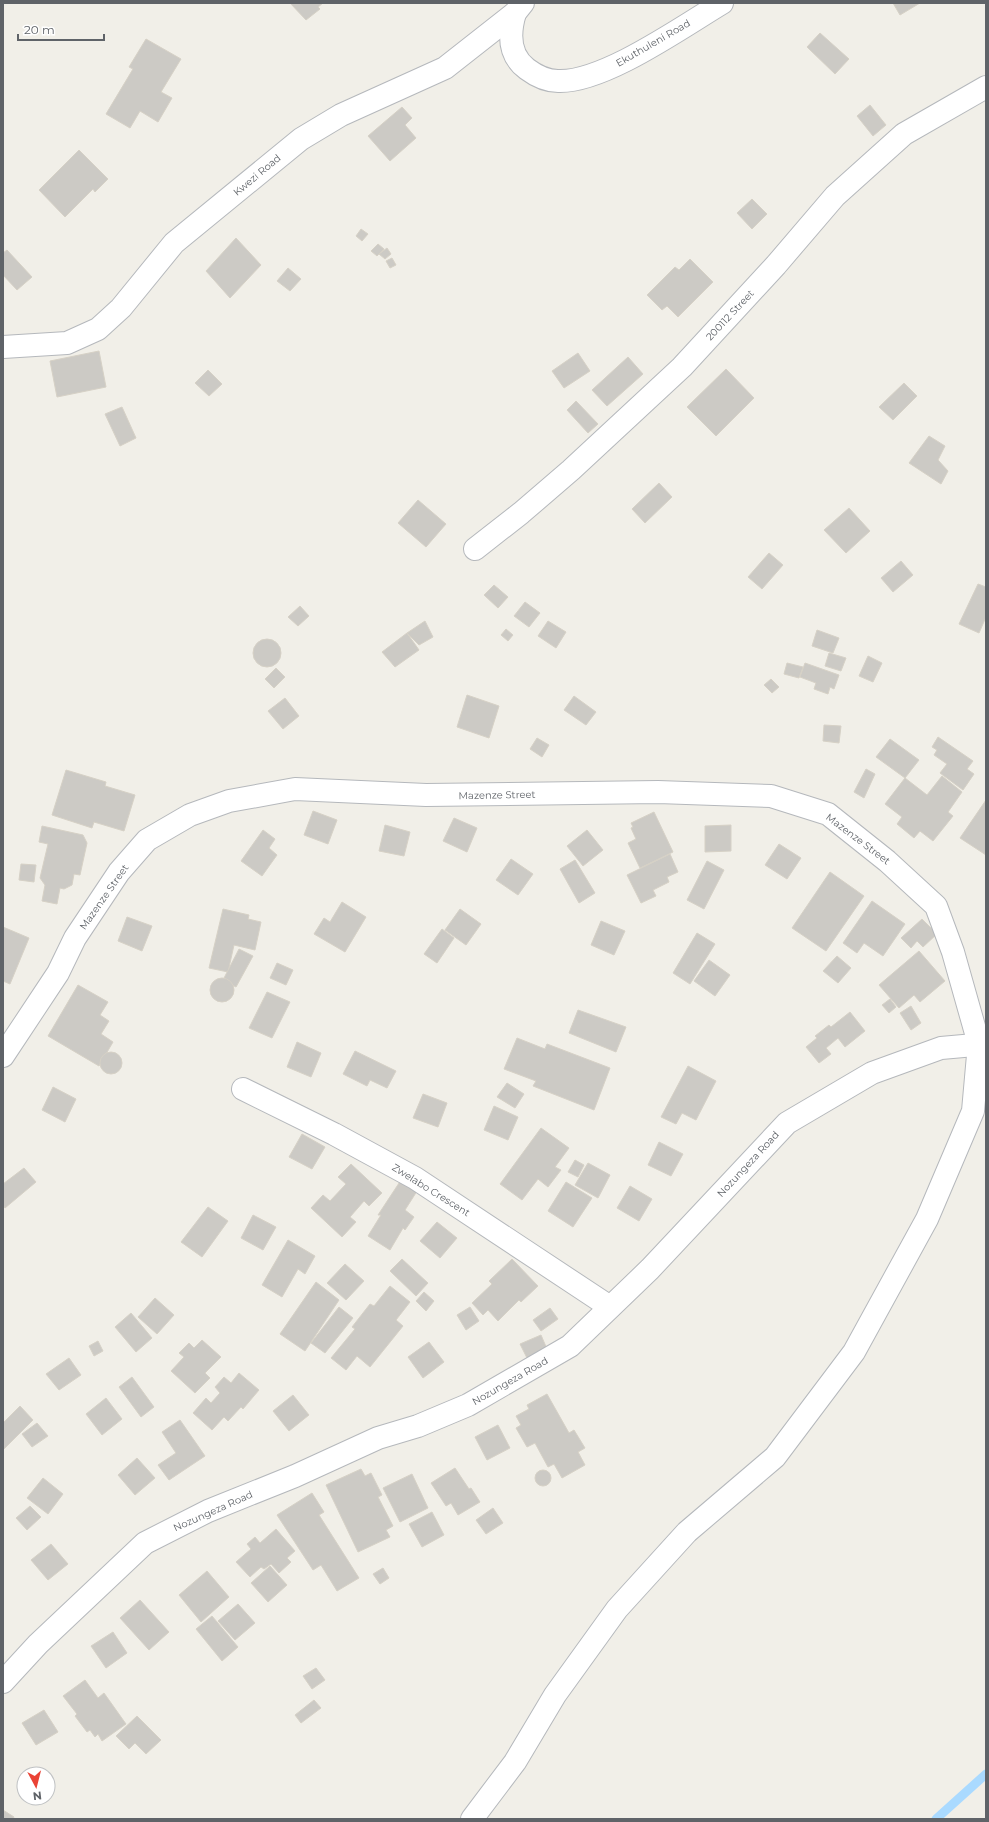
<svg xmlns="http://www.w3.org/2000/svg" width="989" height="1822" font-family="Montserrat,sans-serif">
	<style>
		.lines { fill: none; stroke-linecap: round; stroke-linejoin: round }
		.stream { stroke: #aadaff; stroke-width: 9 }
		.building { fill: #cccac5; stroke: #d6d1c6 }
		.street-casing { stroke: #b5b8bc; stroke-width: 24 }
		.street { stroke: #fff; stroke-width: 22 }
		.labels { text-anchor: middle; dominant-baseline: central; stroke-width: 3.5; stroke-linejoin: round; paint-order: stroke }
		.street-label { font-size: 10px; fill: #5f6368; stroke: #fff }
	</style>
	<rect width="100%" height="100%" fill="#f1efe8"/>
	<g class="lines">
		<polyline class="stream" points="936,1819 986,1774"/>
	</g>
	<g class="building">
		<polygon points="290,3 323,3 318,7 320,9 306,20"/>
		<polygon points="893,3 920,3 900,15"/>
		<polygon points="820,33 849,59 835,74 807,47"/>
		<polygon points="146,39 181,59 161,92 172,98 158,122 140,111 130,128 106,114 133,69 129,67"/>
		<polygon points="870,105 886,125 873,136 857,116"/>
		<polygon points="402,107 412,118 405,125 416,138 390,161 368,136"/>
		<polygon points="79,150 108,179 95,192 93,189 65,217 39,190"/>
		<polygon points="752,199 767,214 752,229 737,213"/>
		<polygon points="361,229 368,234 362,241 356,236"/>
		<polygon points="236,238 261,265 230,298 206,271"/>
		<polygon points="378,244 384,249 377,256 371,251"/>
		<polygon points="387,248 391,254 385,259 379,254"/>
		<polygon points="7,250 32,277 17,290 3,275 3,253"/>
		<polygon points="392,258 396,265 390,268 386,261"/>
		<polygon points="690,259 713,282 678,317 667,306 662,310 647,295 675,267 679,270"/>
		<polygon points="288,268 301,279 290,291 277,281"/>
		<polygon points="99,351 106,387 57,397 50,361"/>
		<polygon points="578,353 590,371 564,388 552,371"/>
		<polygon points="628,357 643,374 607,406 592,390"/>
		<polygon points="726,369 754,398 716,436 687,407"/>
		<polygon points="208,370 222,384 209,396 195,383"/>
		<polygon points="904,383 917,396 893,420 879,407"/>
		<polygon points="576,401 598,424 588,433 567,410"/>
		<polygon points="122,407 136,438 120,446 105,414"/>
		<polygon points="929,436 945,446 938,460 948,471 941,484 909,463"/>
		<polygon points="659,483 672,497 645,523 632,509"/>
		<polygon points="418,500 446,524 426,547 398,523"/>
		<polygon points="849,508 870,531 846,553 824,530"/>
		<polygon points="769,553 783,565 762,589 748,577"/>
		<polygon points="901,561 913,575 893,592 881,578"/>
		<polygon points="978,584 986,587 986,617 979,633 959,624"/>
		<polygon points="494,585 508,597 498,608 484,595"/>
		<polygon points="525,602 540,613 529,627 514,616"/>
		<polygon points="300,606 309,616 298,626 288,617"/>
		<polygon points="425,621 433,637 419,645 407,633"/>
		<polygon points="548,621 566,632 556,648 538,636"/>
		<polygon points="506,629 513,635 508,641 501,635"/>
		<polygon points="817,630 839,638 833,653 812,646"/>
		<polygon points="407,633 419,650 395,667 382,652"/>
		<circle cx="267" cy="653" r="14"/>
		<polygon points="829,653 846,658 841,671 825,666"/>
		<polygon points="868,656 882,663 873,682 859,676"/>
		<polygon points="787,663 803,667 799,678 784,674"/>
		<polygon points="805,663 839,675 834,689 830,687 828,694 814,689 816,683 800,677"/>
		<polygon points="276,668 285,677 274,688 265,679"/>
		<polygon points="771,679 779,687 772,693 764,685"/>
		<polygon points="467,695 499,706 489,738 457,727"/>
		<polygon points="574,696 596,712 586,725 564,710"/>
		<polygon points="285,698 299,716 283,729 268,711"/>
		<polygon points="824,725 841,726 839,743 823,741"/>
		<polygon points="938,737 973,761 967,769 974,774 963,790 940,773 947,764 934,755 937,750 932,747"/>
		<polygon points="537,738 549,745 542,757 530,749"/>
		<polygon points="890,739 919,760 905,778 876,757"/>
		<polygon points="866,769 875,774 864,798 854,792"/>
		<polygon points="66,770 106,782 105,786 135,795 124,831 94,822 92,828 52,815"/>
		<polygon points="942,776 962,792 948,812 953,816 933,841 920,831 914,838 897,824 902,817 885,804 905,778 927,795"/>
		<polygon points="986,800 986,855 960,838"/>
		<polygon points="313,811 337,820 328,844 304,835"/>
		<polygon points="654,812 673,852 640,868 628,843 636,839 631,828 633,827 631,823"/>
		<polygon points="454,818 477,828 467,852 443,841"/>
		<polygon points="385,825 410,832 404,856 379,851"/>
		<polygon points="731,825 731,851 705,852 705,826"/>
		<polygon points="42,826 83,835 87,843 80,875 74,874 72,885 64,889 60,888 57,904 42,901 45,885 40,878 48,844 39,842"/>
		<polygon points="263,830 275,839 269,848 277,855 262,876 241,861"/>
		<polygon points="587,830 603,850 583,866 567,846"/>
		<polygon points="779,844 801,858 787,879 765,865"/>
		<polygon points="670,854 678,872 667,877 669,882 653,890 656,896 641,903 627,875"/>
		<polygon points="511,859 533,874 518,895 496,880"/>
		<polygon points="575,860 595,893 579,903 560,869"/>
		<polygon points="707,861 724,870 704,909 687,900"/>
		<polygon points="21,864 36,865 34,882 19,880"/>
		<polygon points="830,872 864,896 826,951 792,928"/>
		<polygon points="872,901 905,924 883,956 864,943 857,953 843,943"/>
		<polygon points="342,902 366,917 345,952 314,934 324,918 330,922"/>
		<polygon points="223,909 249,915 248,919 261,922 255,950 234,945 228,972 209,968"/>
		<polygon points="460,909 481,924 466,945 445,930"/>
		<polygon points="127,917 152,926 142,951 118,941"/>
		<polygon points="922,919 937,934 923,947 917,941 911,948 901,938"/>
		<polygon points="601,921 625,931 614,955 591,945"/>
		<polygon points="3,927 29,938 10,984 3,981"/>
		<polygon points="442,929 454,938 437,963 424,954"/>
		<polygon points="697,933 715,944 690,984 673,973"/>
		<polygon points="239,949 253,956 236,987 223,980"/>
		<polygon points="919,951 945,981 920,1002 914,995 899,1008 879,985"/>
		<polygon points="837,956 851,968 838,983 823,971"/>
		<polygon points="709,960 730,975 715,996 694,981"/>
		<polygon points="277,963 293,970 286,985 270,978"/>
		<circle cx="222" cy="990" r="12"/>
		<polygon points="78,985 108,1002 100,1015 109,1021 101,1034 113,1042 99,1066 48,1036"/>
		<polygon points="267,992 290,1002 272,1038 249,1028"/>
		<polygon points="890,999 896,1007 889,1013 882,1005"/>
		<polygon points="911,1006 921,1023 911,1030 900,1013"/>
		<polygon points="578,1010 626,1027 616,1052 569,1033"/>
		<polygon points="850,1012 865,1031 845,1047 838,1038 826,1048 831,1054 819,1063 806,1047 817,1038 815,1036 829,1025 831,1027"/>
		<polygon points="517,1038 545,1049 547,1044 610,1068 594,1110 533,1086 536,1081 504,1069"/>
		<polygon points="297,1042 321,1053 311,1077 287,1067"/>
		<polygon points="355,1051 396,1071 387,1088 370,1080 367,1086 343,1074"/>
		<circle cx="111" cy="1063" r="11"/>
		<polygon points="688,1066 716,1081 696,1120 682,1113 676,1124 661,1117"/>
		<polygon points="507,1083 524,1094 515,1108 497,1097"/>
		<polygon points="53,1087 76,1099 65,1122 42,1110"/>
		<polygon points="423,1094 447,1103 438,1127 413,1118"/>
		<polygon points="494,1106 518,1117 508,1140 484,1130"/>
		<polygon points="541,1128 569,1148 555,1167 561,1170 548,1187 538,1179 522,1200 500,1184"/>
		<polygon points="302,1134 325,1147 312,1169 289,1157"/>
		<polygon points="659,1142 683,1154 671,1176 648,1165"/>
		<polygon points="575,1160 584,1165 578,1177 568,1172"/>
		<polygon points="588,1163 610,1175 598,1198 575,1185"/>
		<polygon points="351,1164 382,1193 369,1206 364,1201 350,1217 356,1222 342,1237 311,1208 323,1195 330,1201 346,1184 338,1177"/>
		<polygon points="24,1168 36,1182 5,1208 3,1205 3,1184"/>
		<polygon points="403,1177 419,1188 405,1210 414,1217 405,1230 403,1228 390,1250 368,1236 381,1215 378,1215"/>
		<polygon points="566,1182 592,1198 573,1227 548,1211"/>
		<polygon points="630,1186 652,1199 639,1221 617,1208"/>
		<polygon points="208,1207 228,1221 202,1257 181,1242"/>
		<polygon points="253,1215 276,1227 263,1250 241,1238"/>
		<polygon points="437,1222 457,1238 440,1258 420,1241"/>
		<polygon points="288,1240 315,1256 305,1274 298,1269 282,1297 262,1285"/>
		<polygon points="402,1259 428,1283 416,1296 390,1271"/>
		<polygon points="512,1259 538,1286 521,1302 519,1300 498,1321 488,1310 483,1315 472,1303 492,1284 489,1281"/>
		<polygon points="345,1264 364,1281 346,1300 327,1283"/>
		<polygon points="316,1282 339,1300 305,1351 280,1334"/>
		<polygon points="390,1286 410,1302 396,1320 403,1326 370,1367 357,1356 346,1370 331,1358 355,1329 352,1327 370,1304 374,1306"/>
		<polygon points="424,1292 434,1301 426,1311 416,1301"/>
		<polygon points="155,1298 174,1315 157,1334 138,1317"/>
		<polygon points="339,1307 353,1318 325,1353 311,1343"/>
		<polygon points="470,1307 479,1321 466,1330 457,1315"/>
		<polygon points="550,1308 558,1319 541,1331 533,1320"/>
		<polygon points="131,1313 152,1338 136,1352 115,1327"/>
		<polygon points="541,1335 547,1349 527,1358 520,1344"/>
		<polygon points="202,1340 221,1357 205,1373 210,1378 195,1393 171,1371 184,1357 179,1353 189,1343 194,1348"/>
		<polygon points="98,1341 103,1351 94,1356 89,1346"/>
		<polygon points="429,1342 444,1362 423,1378 408,1357"/>
		<polygon points="69,1358 81,1375 59,1390 46,1374"/>
		<polygon points="239,1373 259,1390 243,1409 241,1407 228,1421 224,1417 212,1430 193,1413 206,1398 211,1403 220,1393 215,1387 224,1377 231,1383"/>
		<polygon points="132,1377 154,1407 141,1417 119,1387"/>
		<polygon points="547,1394 569,1433 574,1430 585,1448 578,1452 585,1465 562,1478 554,1464 548,1467 535,1443 527,1447 516,1428 521,1425 516,1416 529,1409 527,1405"/>
		<polygon points="293,1395 309,1415 289,1431 273,1411"/>
		<polygon points="106,1398 122,1419 102,1435 86,1414"/>
		<polygon points="20,1406 33,1420 3,1450 3,1423"/>
		<polygon points="180,1420 205,1456 169,1480 158,1465 176,1453 162,1432"/>
		<polygon points="37,1423 48,1436 32,1447 22,1434"/>
		<polygon points="498,1425 510,1448 487,1460 475,1437"/>
		<polygon points="137,1458 155,1478 135,1495 118,1475"/>
		<polygon points="455,1468 469,1489 471,1488 480,1502 458,1515 451,1503 446,1506 431,1483"/>
		<polygon points="361,1469 365,1476 371,1473 382,1495 378,1497 393,1526 386,1530 390,1537 358,1552 326,1485"/>
		<circle cx="543" cy="1478" r="8"/>
		<polygon points="412,1474 428,1508 400,1522 383,1488"/>
		<polygon points="43,1478 63,1494 48,1514 27,1498"/>
		<polygon points="312,1493 324,1512 319,1515 359,1578 337,1591 321,1565 313,1570 277,1515"/>
		<polygon points="30,1506 41,1517 27,1530 16,1518"/>
		<polygon points="493,1508 503,1523 486,1534 476,1520"/>
		<polygon points="432,1512 444,1535 422,1547 409,1524"/>
		<polygon points="276,1529 295,1551 287,1558 291,1562 279,1573 271,1564 264,1569 261,1567 250,1577 236,1562 251,1549 247,1544 255,1537 260,1543"/>
		<polygon points="51,1544 68,1564 48,1580 31,1560"/>
		<polygon points="270,1566 287,1585 268,1602 251,1583"/>
		<polygon points="383,1568 389,1578 380,1584 373,1574"/>
		<polygon points="207,1571 229,1597 201,1622 179,1595"/>
		<polygon points="140,1600 169,1632 149,1650 120,1618"/>
		<polygon points="238,1604 255,1623 235,1640 218,1621"/>
		<polygon points="212,1616 238,1647 222,1661 196,1629"/>
		<polygon points="113,1632 127,1653 106,1668 91,1646"/>
		<polygon points="316,1668 325,1680 312,1689 303,1676"/>
		<polygon points="85,1680 98,1698 104,1693 126,1724 102,1741 98,1734 95,1737 90,1730 87,1732 75,1716 77,1714 63,1696"/>
		<polygon points="314,1700 321,1708 301,1723 295,1715"/>
		<polygon points="44,1710 58,1732 36,1745 22,1723"/>
		<polygon points="137,1716 161,1740 146,1754 135,1743 129,1749 116,1736"/>
		<polygon points="3,1810 14,1817 13,1819 3,1819"/>
	</g>
	<g class="lines">
		<defs>
			<g id="street">
				<path d="M515,13C509,33 508,55 527,69C535,75 546,81 558,81C603,83 682,27 722,3"/>
				<polyline points="3,347 67,343 98,329 121,308 174,243 301,139 341,115 445,68 515,13 523,3"/>
				<polyline points="475,549 521,513 571,470 682,367 776,265 835,196 904,134 986,87"/>
				<polyline points="3,1056 58,973 75,938 119,872 147,840 190,815 229,801 295,789 426,795 658,792 771,796 828,814 887,861 936,906 953,952 979,1044 973,1111 927,1219 854,1352 775,1457 687,1532 617,1609 555,1695 515,1762 472,1819"/>
				<polyline points="243,1089 334,1134 415,1178 610,1307"/>
				<polyline points="3,1682 38,1644 145,1543 208,1511 295,1476 378,1438 418,1426 468,1405 570,1346 650,1269 787,1123 872,1073 941,1048 986,1044"/>
			</g>
		</defs>
		<use href="#street" class="street-casing"/>
		<use href="#street" class="street"/>
	</g>
	<g class="labels">
		<g class="street-label">
			<text transform="translate(653 43) rotate(-30)">Ekuthuleni Road</text>
			<text transform="translate(257 175) rotate(-40)">Kwezi Road</text>
			<text transform="translate(730 315) rotate(-47)">200112 Street</text>
			<text transform="translate(497 795) rotate(-1)">Mazenze Street</text>
			<text transform="translate(858 839) rotate(37)">Mazenze Street</text>
			<text transform="translate(104 897) rotate(-55)">Mazenze Street</text>
			<text transform="translate(748 1164) rotate(-47)">Nozungeza Road</text>
			<text transform="translate(431 1190) rotate(32)">Zwelabo Crescent</text>
			<text transform="translate(510 1381) rotate(-30)">Nozungeza Road</text>
			<text transform="translate(213 1511) rotate(-24)">Nozungeza Road</text>
		</g>
	</g>
	<rect width="989" height="1822" fill="none" stroke="#5f6368" stroke-width="8"/>
	<g transform="translate(36 1786) rotate(173)"><circle r="19" fill="#ffffff" stroke="#bfc1c3"/>
	<path d="M0-3L7 15L0 10L-7 15Z" fill="#ea4335"/>
	<text y="-6" font-size="11" font-weight="bold" text-anchor="middle" fill="#5f6368">N</text>
	</g>
	<path d="M18 34v6h86v-6" fill="none" stroke="#5f6368" stroke-width="2"/>
	<text x="24" y="34" font-size="12" fill="#5f6368" stroke="#ffffff" stroke-width="3" paint-order="stroke">20 m</text>
</svg>
